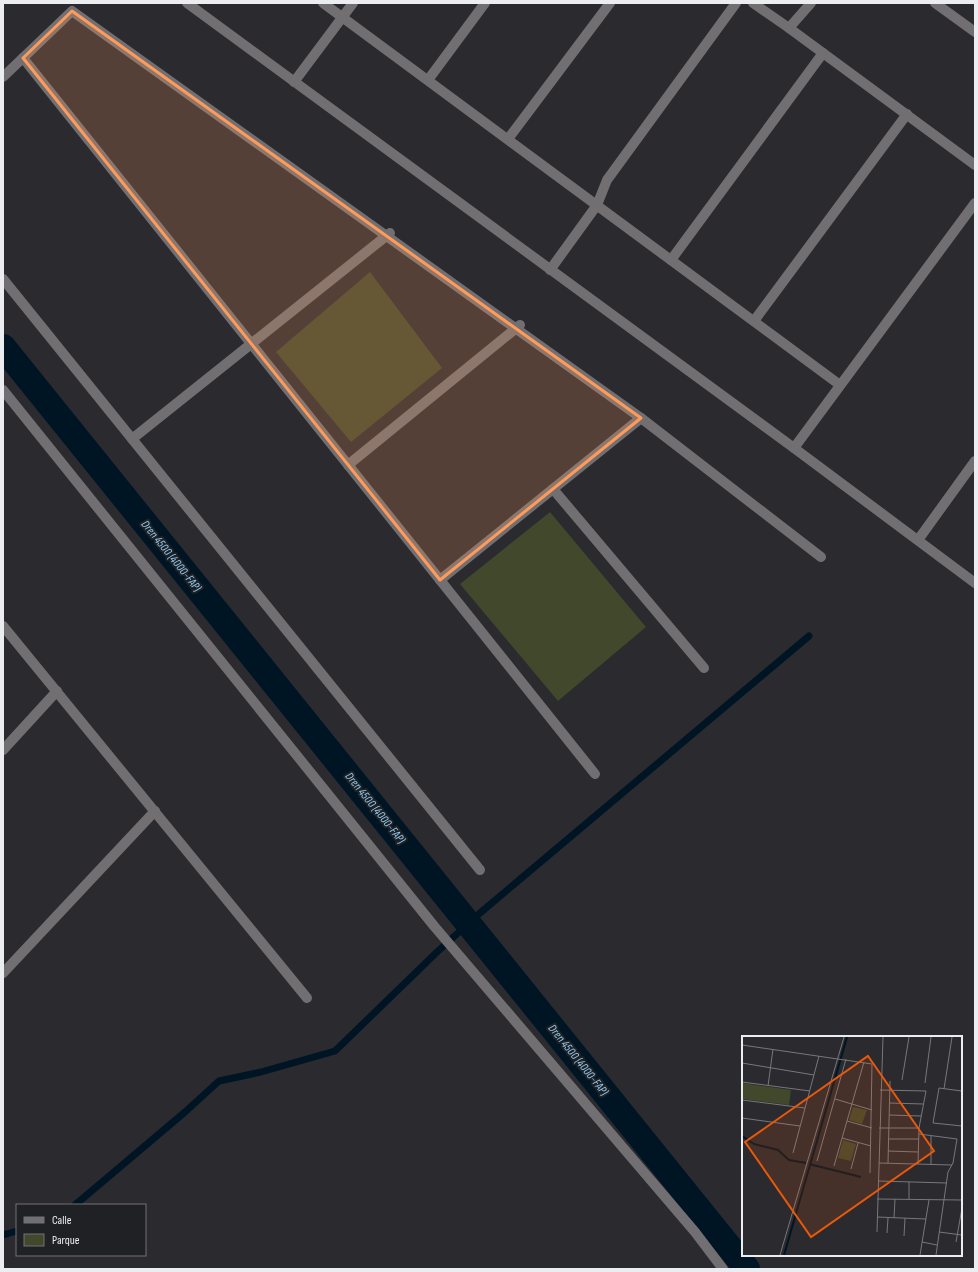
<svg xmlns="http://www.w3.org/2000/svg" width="978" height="1272" font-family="'Sofia Sans Condensed',sans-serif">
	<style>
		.green { fill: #41482c }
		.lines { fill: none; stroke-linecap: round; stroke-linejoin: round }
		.stream { stroke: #001523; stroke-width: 7 }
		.canal { stroke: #001523; stroke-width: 26 }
		.minor { stroke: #716f71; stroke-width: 10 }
		.marked { fill: #ff9b5a; fill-opacity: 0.2; stroke: #ff9b5a; stroke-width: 3; stroke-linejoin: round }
		.labels { text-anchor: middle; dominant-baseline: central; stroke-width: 4; stroke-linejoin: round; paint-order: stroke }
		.water-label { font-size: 12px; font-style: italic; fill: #8fcaf2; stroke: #202125 }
		.inset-river { fill: none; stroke: #001523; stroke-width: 2 }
		.inset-road { fill: none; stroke: #78787c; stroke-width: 1 }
		.view { fill: #e8590c; fill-opacity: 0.15; stroke: #e8590c; stroke-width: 2 }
		.inset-edge { fill: none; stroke: #ecedf0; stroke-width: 2 }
	</style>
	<rect width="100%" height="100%" fill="#2a2a2f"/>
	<g class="green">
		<polygon points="370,272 442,368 351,442 276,352"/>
		<polygon points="550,512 646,627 558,701 460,584"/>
	</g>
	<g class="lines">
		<g class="stream">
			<polyline points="75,1205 185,1112 219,1081 261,1072 335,1051 437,952 480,913 809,636"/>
			<polyline points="3,1235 17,1231"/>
		</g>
		<polyline class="canal" points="3,347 747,1269"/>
		<g class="minor">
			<polyline points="187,3 794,448 975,583"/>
			<polyline points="323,3 840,385"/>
			<polyline points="753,3 789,28 975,165"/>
			<polyline points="935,3 975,32"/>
			<polyline points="789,28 811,3"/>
			<polyline points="23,58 595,774"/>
			<polyline points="3,77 72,11 641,418 821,557"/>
			<polyline points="428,80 485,3"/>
			<polyline points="294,82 353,3"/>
			<polyline points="508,139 610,3"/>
			<polyline points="671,260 823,53"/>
			<polyline points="550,270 597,205 607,180 736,3"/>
			<polyline points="3,279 480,870"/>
			<polyline points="754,321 907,114"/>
			<polyline points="3,390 434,926 695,1232 723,1269"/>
			<polyline points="132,439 390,233"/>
			<polyline points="794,448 975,203"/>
			<polyline points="348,465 520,325"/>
			<polyline points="553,489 704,668"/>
			<polyline points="918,540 975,461"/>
			<polyline points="440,580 641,418"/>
			<polyline points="3,626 307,998"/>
			<polyline points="3,750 57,691"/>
			<polyline points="3,973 155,811"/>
		</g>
	</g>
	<path class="marked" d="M72,11L641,418L440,580L23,58Z"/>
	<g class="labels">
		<g class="water-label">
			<text transform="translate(171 556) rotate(51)">Dren 4500 (4000-FAP)</text>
			<text transform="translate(375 808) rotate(51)">Dren 4500 (4000-FAP)</text>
			<text transform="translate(578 1060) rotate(51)">Dren 4500 (4000-FAP)</text>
		</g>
	</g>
	<g transform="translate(742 1036)">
		<rect width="220" height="220" fill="#2a2a2f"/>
		<path d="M0,47L49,54L47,69L0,63ZM111,71L125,74L120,88L107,84ZM101,104L114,108L109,125L96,122Z" fill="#41482c"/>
		<path class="inset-river" d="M0,100L12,108L36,114L47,124L64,127M67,128L119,141M42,219L105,1"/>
		<path class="inset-road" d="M0,9L130,28L128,137M0,27L72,39M160,44L167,1M0,46L68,55M183,47L189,1M26,50L31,13M202,53L210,1M138,54L184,55L177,92L176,128M220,55L197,52L191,87L220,90M93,63L130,74M0,64L63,72M147,67L181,68M147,79L179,80M0,82L58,90M105,85L130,92M137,92H177M177,98L215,103L211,127L206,136L194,219M100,102L129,110M146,103H177M146,115L176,116M51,117L77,20M75,125L104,23M137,127L210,129M146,127L148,45M189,129V100M92,130L122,26M109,133L116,107M136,145L205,147M135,163L220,164M167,163V146M135,181L184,183M152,182L153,163M135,196L141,1M197,196L220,199M145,197L146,182M162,200L163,182M180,206L195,209M214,206L220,172M38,219L102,1M178,219L187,164"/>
		<path class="view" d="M126,20L192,115L69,201L3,106Z"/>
		<rect width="220" height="220" class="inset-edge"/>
	</g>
	<rect width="978" height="1272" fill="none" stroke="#ecedf0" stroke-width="8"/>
	<rect x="16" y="1204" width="130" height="52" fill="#202125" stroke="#727376"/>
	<rect x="24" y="1217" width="20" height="6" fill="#716f71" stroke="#727376"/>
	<text x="52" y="1224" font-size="12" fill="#ecedf0">Calle</text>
	<rect x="24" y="1234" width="20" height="12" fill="#41482c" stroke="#727376"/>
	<text x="52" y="1244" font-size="12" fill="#ecedf0">Parque</text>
</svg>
